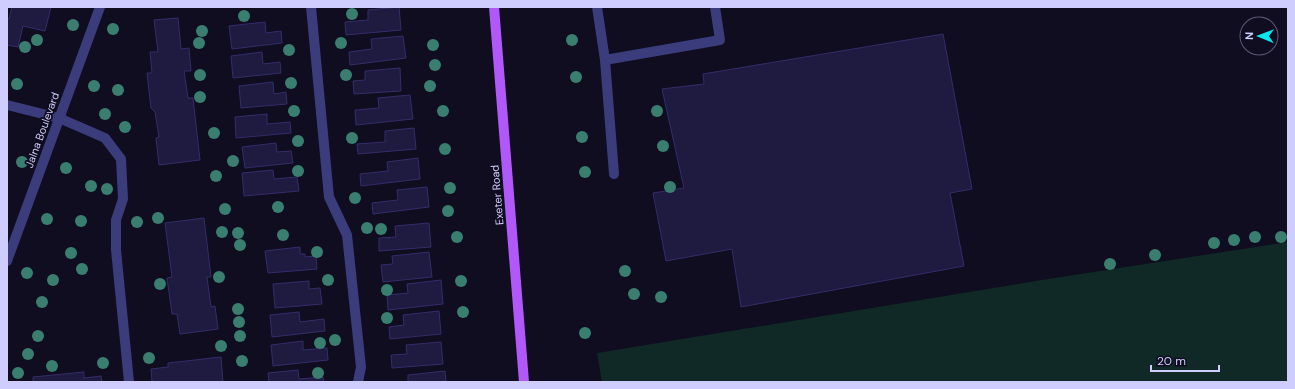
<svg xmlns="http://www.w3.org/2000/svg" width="1295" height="389" font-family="'DM Sans',sans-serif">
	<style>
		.green { fill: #102826 }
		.building { fill: #1f1a3f; stroke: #342d6a }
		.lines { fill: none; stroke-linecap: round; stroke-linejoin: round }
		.minor { stroke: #3a3c7c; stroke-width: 10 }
		.major { stroke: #b158f9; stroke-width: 10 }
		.tree { fill: #397e6f }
		.labels { text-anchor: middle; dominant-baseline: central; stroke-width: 3.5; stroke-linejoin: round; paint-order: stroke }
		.street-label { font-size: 11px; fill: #cfcdfd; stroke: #0f0d1f }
	</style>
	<rect width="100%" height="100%" fill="#0f0d1f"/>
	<polygon class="green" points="1288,242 1288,382 602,382 597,353 1048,279"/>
	<g class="building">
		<polygon points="12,7 51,7 45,31 23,26 18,47 7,45 7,18 9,19"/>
		<polygon points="399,7 401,30 346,35 345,22 368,20 368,10"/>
		<polygon points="178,18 181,49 189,48 191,71 184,71 188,98 193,98 200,160 159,165 156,138 159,137 155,112 151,108 147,73 152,73 150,52 158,52 154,20"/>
		<polygon points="265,22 266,33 281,31 282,43 232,49 229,26"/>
		<polygon points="943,34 972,189 950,193 964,266 741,307 732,249 666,261 653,193 684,188 662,89 704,84 703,74"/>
		<polygon points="403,36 406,58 350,65 349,52 372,49 371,39"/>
		<polygon points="262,52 263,64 280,62 281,73 233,78 231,56"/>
		<polygon points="400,68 401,91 354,94 353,81 365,80 365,71"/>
		<polygon points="273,82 274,94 286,92 287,104 241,108 239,86"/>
		<polygon points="410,95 413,119 356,125 355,110 379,108 378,98"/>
		<polygon points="267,114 267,124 290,122 291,133 236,138 235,117"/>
		<polygon points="414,128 416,149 358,154 357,144 385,142 385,131"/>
		<polygon points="276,143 277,152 291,151 293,163 245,168 242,147"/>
		<polygon points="418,158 420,179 361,186 360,174 388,171 387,162"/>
		<polygon points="273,170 274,179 297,177 299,191 244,196 242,173"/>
		<polygon points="427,187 429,207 373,214 372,203 398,200 397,190"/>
		<polygon points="204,218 211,277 207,277 211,307 215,306 218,329 180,334 177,314 172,314 167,278 172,277 165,223"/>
		<polygon points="429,223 431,247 379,251 379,238 396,237 395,226"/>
		<polygon points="300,247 300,254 305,254 305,257 316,256 317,269 268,273 265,251"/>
		<polygon points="429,252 432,277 383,282 381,265 393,264 392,256"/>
		<polygon points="441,280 443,304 388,310 387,295 408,293 407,284"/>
		<polygon points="309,281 309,289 320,288 322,304 275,308 273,284"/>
		<polygon points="439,311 441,334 390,339 389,327 404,325 403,315"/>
		<polygon points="299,312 300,322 324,319 325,331 272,337 270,315"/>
		<polygon points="303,341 303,350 327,348 328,360 273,366 271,345"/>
		<polygon points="441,342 443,364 392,368 391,355 407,354 406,345"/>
		<polygon points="221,357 223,382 152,382 151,369 168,367 168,363"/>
		<polygon points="298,370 299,379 323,377 324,382 269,382 268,373"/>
		<polygon points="445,371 446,382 408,382 408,375"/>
		<polygon points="84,372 84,378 101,376 102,382 33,382 33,377"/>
	</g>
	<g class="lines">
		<g class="minor">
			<polyline points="311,7 329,197 347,235 361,367 358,382"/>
			<polyline points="597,7 605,60 720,40 715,7"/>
			<polyline points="605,60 614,174"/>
			<polyline points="7,105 59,118 105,138 121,159 123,199 116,220 116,250 129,382"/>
			<polyline points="7,261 100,7"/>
		</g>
		<polyline class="major" points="494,7 524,382"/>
	</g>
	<g class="tree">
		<circle cx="352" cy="14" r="6"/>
		<circle cx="244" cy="16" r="6"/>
		<circle cx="73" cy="25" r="6"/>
		<circle cx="113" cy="29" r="6"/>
		<circle cx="202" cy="31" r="6"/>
		<circle cx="37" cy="40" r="6"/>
		<circle cx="572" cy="40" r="6"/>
		<circle cx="199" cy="43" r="6"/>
		<circle cx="341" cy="43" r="6"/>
		<circle cx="433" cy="45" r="6"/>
		<circle cx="25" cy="47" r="6"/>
		<circle cx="289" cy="50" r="6"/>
		<circle cx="435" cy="65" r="6"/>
		<circle cx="200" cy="75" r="6"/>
		<circle cx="346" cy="75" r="6"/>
		<circle cx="576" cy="77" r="6"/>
		<circle cx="291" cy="83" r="6"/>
		<circle cx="17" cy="84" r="6"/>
		<circle cx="94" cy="86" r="6"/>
		<circle cx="430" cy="86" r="6"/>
		<circle cx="118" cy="90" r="6"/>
		<circle cx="200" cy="97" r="6"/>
		<circle cx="294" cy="111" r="6"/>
		<circle cx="443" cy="111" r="6"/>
		<circle cx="657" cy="111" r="6"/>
		<circle cx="105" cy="114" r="6"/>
		<circle cx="125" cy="127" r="6"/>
		<circle cx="214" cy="133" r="6"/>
		<circle cx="582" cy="137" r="6"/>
		<circle cx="352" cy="138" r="6"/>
		<circle cx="298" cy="141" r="6"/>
		<circle cx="663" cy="146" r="6"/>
		<circle cx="445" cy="149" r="6"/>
		<circle cx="233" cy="161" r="6"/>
		<circle cx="22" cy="162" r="6"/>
		<circle cx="66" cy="168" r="6"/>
		<circle cx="298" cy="171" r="6"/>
		<circle cx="585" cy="172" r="6"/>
		<circle cx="216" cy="176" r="6"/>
		<circle cx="91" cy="186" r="6"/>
		<circle cx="670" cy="187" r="6"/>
		<circle cx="450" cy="188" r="6"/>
		<circle cx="107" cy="189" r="6"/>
		<circle cx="355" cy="198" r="6"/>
		<circle cx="278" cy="207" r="6"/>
		<circle cx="225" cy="209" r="6"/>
		<circle cx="448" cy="211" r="6"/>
		<circle cx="158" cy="218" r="6"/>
		<circle cx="47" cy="219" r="6"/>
		<circle cx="81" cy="221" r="6"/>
		<circle cx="137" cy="222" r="6"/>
		<circle cx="367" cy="228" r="6"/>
		<circle cx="381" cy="229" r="6"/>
		<circle cx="222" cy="232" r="6"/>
		<circle cx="238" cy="233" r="6"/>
		<circle cx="283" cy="235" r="6"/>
		<circle cx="457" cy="237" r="6"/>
		<circle cx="1255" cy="237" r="6"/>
		<circle cx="1281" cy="237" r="6"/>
		<circle cx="1234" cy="240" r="6"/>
		<circle cx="1214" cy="243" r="6"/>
		<circle cx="240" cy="245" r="6"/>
		<circle cx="317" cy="252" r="6"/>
		<circle cx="71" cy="253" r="6"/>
		<circle cx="1155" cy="255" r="6"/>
		<circle cx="1110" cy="264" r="6"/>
		<circle cx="82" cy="269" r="6"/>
		<circle cx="625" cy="271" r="6"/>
		<circle cx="27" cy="273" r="6"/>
		<circle cx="219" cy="277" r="6"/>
		<circle cx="53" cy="280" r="6"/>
		<circle cx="328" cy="280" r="6"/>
		<circle cx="461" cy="281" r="6"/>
		<circle cx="160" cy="284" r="6"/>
		<circle cx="387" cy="290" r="6"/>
		<circle cx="634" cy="294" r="6"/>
		<circle cx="661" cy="297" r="6"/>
		<circle cx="42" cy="302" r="6"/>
		<circle cx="238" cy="309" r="6"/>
		<circle cx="463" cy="312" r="6"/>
		<circle cx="387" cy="318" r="6"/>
		<circle cx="239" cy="322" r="6"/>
		<circle cx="585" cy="333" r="6"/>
		<circle cx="38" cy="336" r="6"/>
		<circle cx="240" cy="336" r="6"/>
		<circle cx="335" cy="340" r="6"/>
		<circle cx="320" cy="343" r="6"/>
		<circle cx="221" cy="346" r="6"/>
		<circle cx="28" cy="354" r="6"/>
		<circle cx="149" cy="358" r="6"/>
		<circle cx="242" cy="361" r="6"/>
		<circle cx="103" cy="363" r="6"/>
		<circle cx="52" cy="366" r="6"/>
		<circle cx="18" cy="373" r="6"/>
		<circle cx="318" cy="373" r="6"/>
	</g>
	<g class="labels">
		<g class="street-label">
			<text transform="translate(42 130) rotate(-70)">Jalna Boulevard</text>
			<text transform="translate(497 195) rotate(-95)">Exeter Road</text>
		</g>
	</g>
	<rect width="1295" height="389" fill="none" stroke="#cfcdfd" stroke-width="16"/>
	<g transform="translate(1259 36) rotate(271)"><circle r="19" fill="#0f0d1f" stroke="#5c5a78"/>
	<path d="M0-3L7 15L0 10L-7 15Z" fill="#09e7ed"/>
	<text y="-6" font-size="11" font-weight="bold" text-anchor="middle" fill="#cfcdfd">N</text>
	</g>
	<path d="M1151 365v6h68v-6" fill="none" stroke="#cfcdfd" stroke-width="2"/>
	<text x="1157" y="365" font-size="12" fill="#cfcdfd" stroke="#0f0d1f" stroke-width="3" paint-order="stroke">20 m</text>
</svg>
